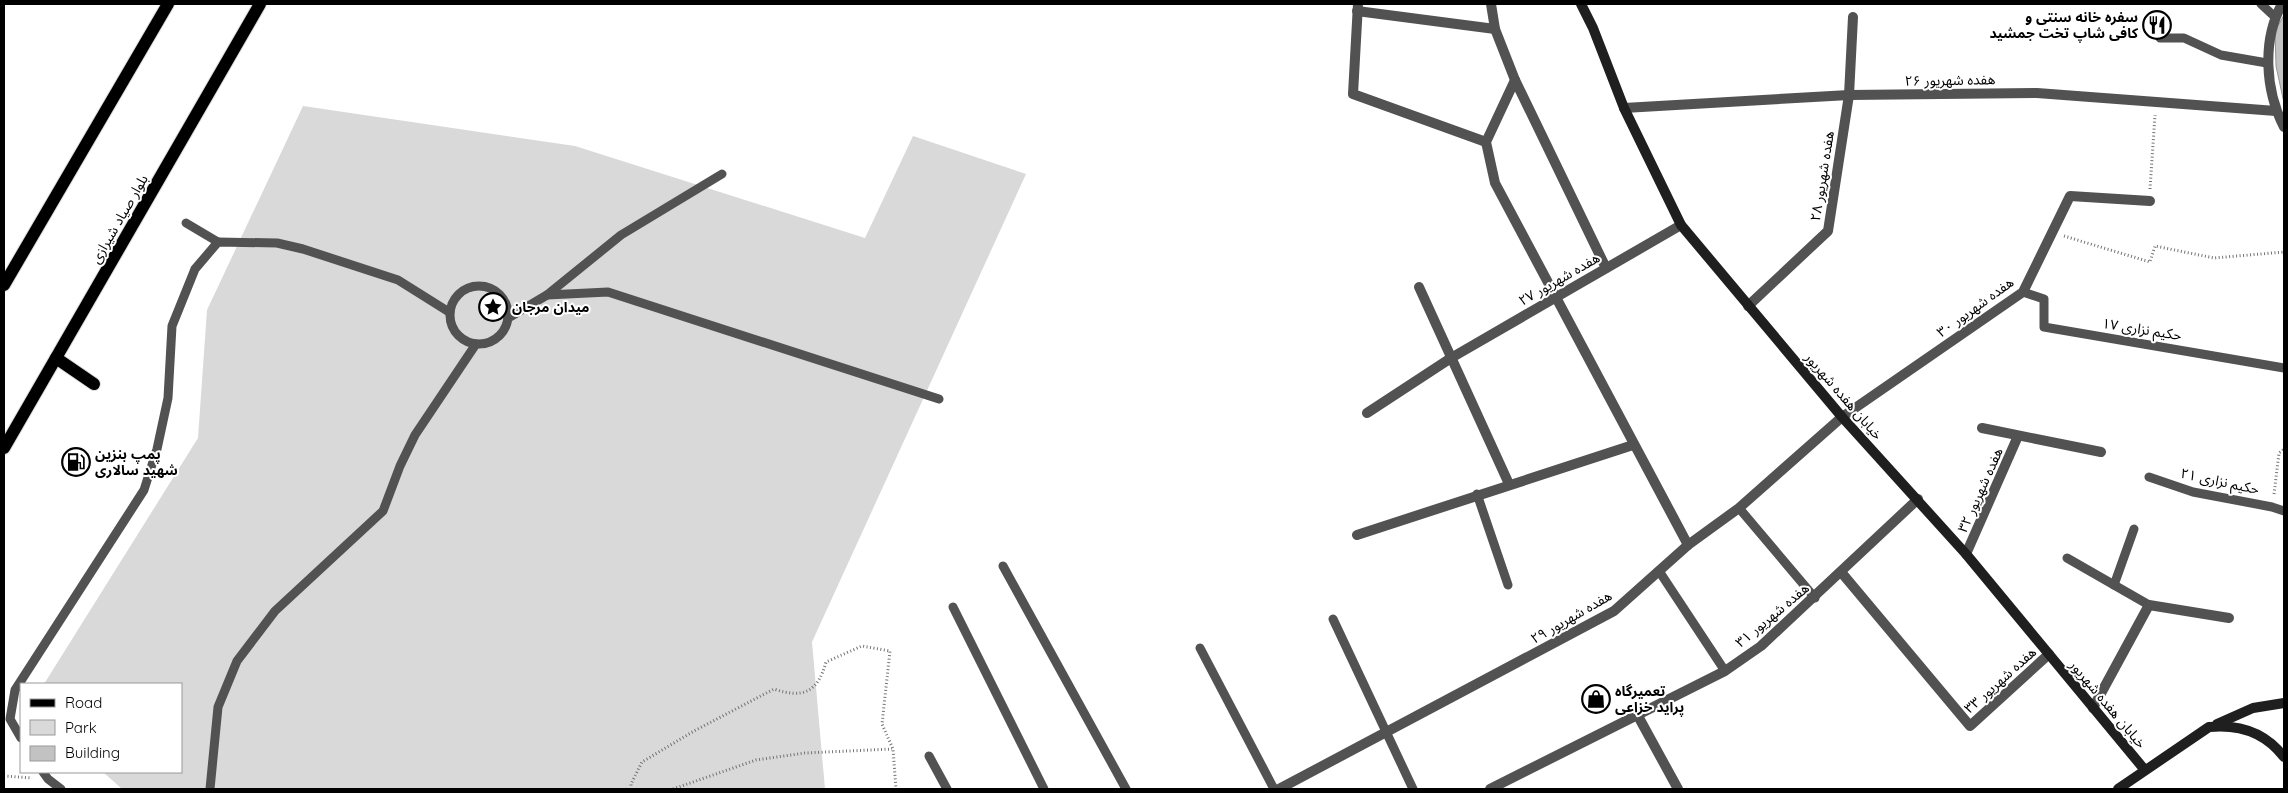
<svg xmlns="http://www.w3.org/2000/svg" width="2288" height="793" font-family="Quicksand,'Noto Sans Arabic',sans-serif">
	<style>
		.green { fill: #d9d9d9 }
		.building { fill: #c2c2c2; stroke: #969696 }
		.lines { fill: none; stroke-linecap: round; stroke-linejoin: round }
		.primary-casing { stroke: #dbdbdb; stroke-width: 14 }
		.path { stroke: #747474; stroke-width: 3; stroke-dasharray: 1 2.5; stroke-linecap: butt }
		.lane { stroke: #525252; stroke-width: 9 }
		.street { stroke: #525252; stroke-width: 10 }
		.secondary { stroke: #1f1f1f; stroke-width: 10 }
		.primary { stroke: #000; stroke-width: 12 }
		.labels { text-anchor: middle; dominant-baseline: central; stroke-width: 4; stroke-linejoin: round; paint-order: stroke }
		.poi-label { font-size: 14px; font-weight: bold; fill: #000; stroke: #fff; text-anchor: start }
		.street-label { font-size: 14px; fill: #000; stroke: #fff }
	</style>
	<rect width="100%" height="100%" fill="#fff"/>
	<polygon class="green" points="303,106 575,146 865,238 913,136 1026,174 812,642 825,789 122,789 103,772 181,772 181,684 44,684 198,438 207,310"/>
	<polygon class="building" points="2284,15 2284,103 2276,66 2275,31"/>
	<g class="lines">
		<defs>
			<g id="primary">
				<polyline points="4,285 168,4"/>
				<polyline points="56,358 94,384"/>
				<polyline points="4,448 260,4"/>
			</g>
		</defs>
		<use href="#primary" class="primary-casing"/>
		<g class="path">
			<polyline points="2150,189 2155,115"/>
			<polyline points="2064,236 2150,262 2155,246 2214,258 2284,252"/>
			<polyline points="2274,494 2279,453 2284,449"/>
			<polyline points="4,776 32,778"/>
			<path d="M631,789V784L642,762L694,731L774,689C803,699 818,692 826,662L862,646L890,651L882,724L893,749L896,789"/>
			<polyline points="673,789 756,760 805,753 892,749"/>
		</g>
		<g class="lane">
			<polyline points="2261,4 2275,17"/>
			<polyline points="2160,38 2184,38 2221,55 2267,63"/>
			<polyline points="186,223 218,242"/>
			<circle cx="479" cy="315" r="29"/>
			<polyline points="2023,292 2044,299 2044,327 2284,368"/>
			<polyline points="547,295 608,292 939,399"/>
			<polyline points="508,318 547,295 621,235 722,174"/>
			<polyline points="2149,477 2193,492 2272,507 2284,511"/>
			<polyline points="1477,494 1508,585"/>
			<polyline points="1739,508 1815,598"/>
			<polyline points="2067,558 2149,605"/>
			<polyline points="1003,566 1126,789"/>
			<polyline points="1659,571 1725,671"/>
			<polyline points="2114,585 2134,529"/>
			<polyline points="953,607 1044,789"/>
			<polyline points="1333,619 1413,789"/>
			<polyline points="1200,648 1274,789"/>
			<polyline points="21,738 10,719 15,690 144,490 157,449 168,398 172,326 195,269 218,242 277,243 303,249 398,280 449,312"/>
			<polyline points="929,756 947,789"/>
			<polyline points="43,772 48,779 61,789"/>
			<polyline points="210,789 218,707 237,661 275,611 383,511 400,466 415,435 476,344"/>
		</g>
		<g class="street">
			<polyline points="1358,4 1353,94 1486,142"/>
			<polyline points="1491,4 1495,29 1515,80 1606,268"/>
			<path d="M2282,4C2262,40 2265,90 2284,127"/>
			<polyline points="1357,11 1495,29"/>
			<polyline points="1515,80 1486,142 1495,183 1688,545"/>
			<polyline points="1624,108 1849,95 2037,93 2276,111"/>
			<polyline points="1419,287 1509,484"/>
			<polyline points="1748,306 1828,231 1849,95 1853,17"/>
			<polyline points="1367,413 1451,358 1681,225"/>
			<polyline points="1982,428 2101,452"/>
			<polyline points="1357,535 1633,445"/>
			<polyline points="1966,554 2018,436"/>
			<polyline points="1841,572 1970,726 2049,654"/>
			<polyline points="2093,708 2149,605 2229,618"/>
			<polyline points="1638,716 1678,789"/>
			<polyline points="1279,789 1614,611 1688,545 1739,508 1842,417 2023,292 2070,196 2150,201"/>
			<polyline points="1490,789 1725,671 1761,646 1918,499"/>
		</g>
		<g class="secondary">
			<polyline points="1581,4 1593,28 1624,108 1681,225 1842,417 1966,554 2144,769"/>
			<polyline points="2217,724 2253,708 2284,703"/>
			<path d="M2118,789L2209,727C2239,724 2265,732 2284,757"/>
		</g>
		<use href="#primary" class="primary"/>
	</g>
	<defs>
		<symbol id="restaurant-ring" viewBox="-11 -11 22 22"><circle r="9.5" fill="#fff" stroke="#000" stroke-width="1.5"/><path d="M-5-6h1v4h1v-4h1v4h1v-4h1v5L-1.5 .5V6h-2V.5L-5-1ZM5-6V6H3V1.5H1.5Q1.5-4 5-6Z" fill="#000"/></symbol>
		<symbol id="sight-ring" viewBox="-11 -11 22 22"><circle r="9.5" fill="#fff" stroke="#000" stroke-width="1.5"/><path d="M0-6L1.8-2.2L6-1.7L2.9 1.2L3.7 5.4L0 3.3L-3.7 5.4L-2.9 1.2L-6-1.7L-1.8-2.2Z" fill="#000"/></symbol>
		<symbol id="fuel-ring" viewBox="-11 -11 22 22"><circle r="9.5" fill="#fff" stroke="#000" stroke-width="1.5"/><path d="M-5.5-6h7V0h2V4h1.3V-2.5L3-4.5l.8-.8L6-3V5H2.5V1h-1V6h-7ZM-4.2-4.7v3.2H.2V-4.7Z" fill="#000"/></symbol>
		<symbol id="shop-ring" viewBox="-11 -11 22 22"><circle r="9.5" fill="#fff" stroke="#000" stroke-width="1.5"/><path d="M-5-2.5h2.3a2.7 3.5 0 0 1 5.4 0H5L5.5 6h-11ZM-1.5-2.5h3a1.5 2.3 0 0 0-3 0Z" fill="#000"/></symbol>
	</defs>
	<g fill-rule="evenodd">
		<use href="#restaurant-ring" x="2141" y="9" width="32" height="32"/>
		<use href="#sight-ring" x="477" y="291" width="32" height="32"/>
		<use href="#fuel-ring" x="60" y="446" width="32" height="32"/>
		<use href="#shop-ring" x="1580" y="683" width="32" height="32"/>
	</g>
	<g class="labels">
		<g class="poi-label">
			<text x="2138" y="17" text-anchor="end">سفره خانه سنتی و<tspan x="2138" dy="16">کافی شاپ تخت جمشید</tspan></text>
			<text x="512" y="307">میدان مرجان</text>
			<text x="95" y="454">پمپ بنزین<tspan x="95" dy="16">شهید سالاری</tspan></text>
			<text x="1615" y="691">تعمیرگاه<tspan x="1615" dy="16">پراید خزاعی</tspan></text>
		</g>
		<g class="street-label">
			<text transform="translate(1950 80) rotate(-1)">هفده شهریور ۲۶</text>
			<text transform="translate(1822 176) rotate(-81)">هفده شهریور ۲۸</text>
			<text transform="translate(119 219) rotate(-60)">بلوار صیاد شیرازی</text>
			<text transform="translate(1559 279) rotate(-30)">هفده شهریور ۲۷</text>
			<text transform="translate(1975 307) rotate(-36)">هفده شهریور ۳۰</text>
			<text transform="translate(2142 329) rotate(9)">حکیم نزاری ۱۷</text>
			<text transform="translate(1844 396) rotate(49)">خیابان هفده شهریور</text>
			<text transform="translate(2220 481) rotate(12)">حکیم نزاری ۲۱</text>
			<text transform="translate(1980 490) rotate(-66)">هفده شهریور ۳۲</text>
			<text transform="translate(1772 615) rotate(-40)">هفده شهریور ۳۱</text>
			<text transform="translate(1571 617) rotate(-30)">هفده شهریور ۲۹</text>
			<text transform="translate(2000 680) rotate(-42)">هفده شهریور ۳۳</text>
			<text transform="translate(2108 704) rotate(50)">خیابان هفده شهریور</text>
		</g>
	</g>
	<rect width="2288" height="793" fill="none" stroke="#000000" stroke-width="10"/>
	<rect x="20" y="683" width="162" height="90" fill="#ffffff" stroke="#999999"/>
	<rect x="30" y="699" width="25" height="8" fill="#000000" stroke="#999999"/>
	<text x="65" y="708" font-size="15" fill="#000000">Road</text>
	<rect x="30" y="720" width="25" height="15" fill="#d9d9d9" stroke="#999999"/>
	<text x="65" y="733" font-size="15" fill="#000000">Park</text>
	<rect x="30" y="746" width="25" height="15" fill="#c2c2c2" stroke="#999999"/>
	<text x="65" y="758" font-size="15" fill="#000000">Building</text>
</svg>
